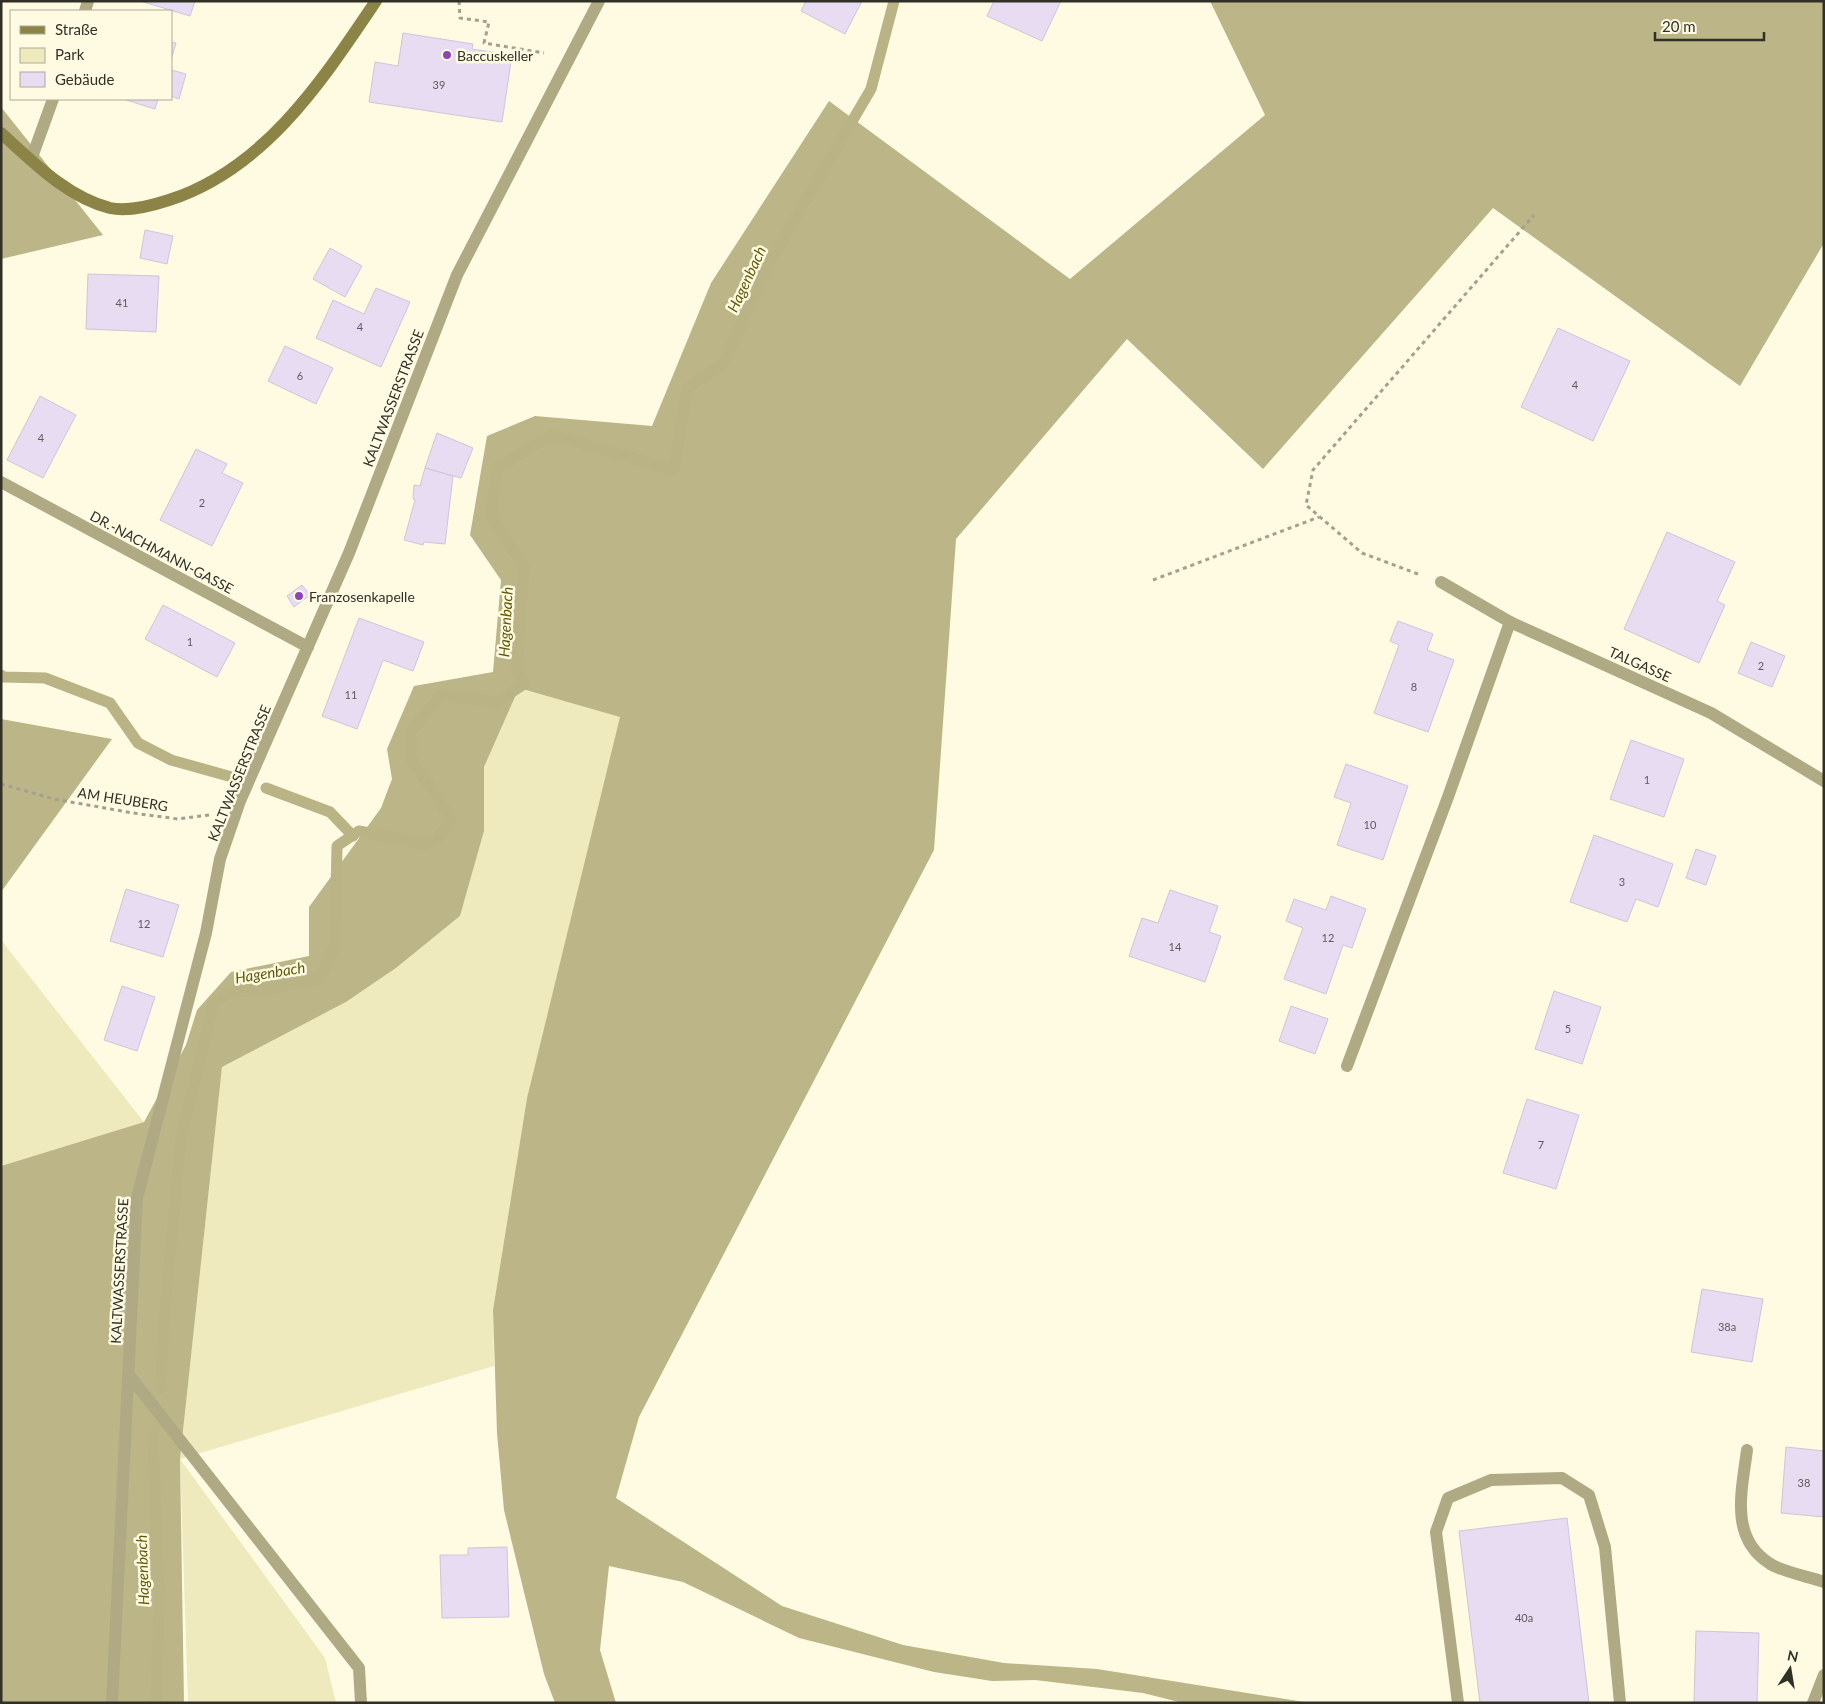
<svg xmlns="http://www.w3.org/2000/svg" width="1825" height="1704" font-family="Lato,sans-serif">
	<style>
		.green { fill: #efeabe }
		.forest { fill: #bbb588 }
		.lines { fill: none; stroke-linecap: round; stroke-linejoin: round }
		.stream { stroke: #b9b386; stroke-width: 11 }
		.building { fill: #e8dcf2; stroke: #d0c4da }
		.path { stroke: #a2a08e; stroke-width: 3; stroke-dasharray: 4 4; stroke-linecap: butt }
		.lane { stroke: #afaa83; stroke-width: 12 }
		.street { stroke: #afaa83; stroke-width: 12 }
		.secondary { stroke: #8c8346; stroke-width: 12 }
		.poi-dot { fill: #8b45b9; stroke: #fefbe2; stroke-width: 2 }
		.labels { text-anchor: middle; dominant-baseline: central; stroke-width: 5; stroke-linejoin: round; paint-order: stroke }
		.number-label { font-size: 11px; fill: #5f5b5a }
		.poi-label { font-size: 14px; fill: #313027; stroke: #fefbe2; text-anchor: start }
		.street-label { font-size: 14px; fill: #313027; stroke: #fefbe2 }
		.water-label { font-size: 15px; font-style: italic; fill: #615707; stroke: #fefbe2 }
	</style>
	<rect width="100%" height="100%" fill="#fefbe2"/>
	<g class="green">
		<polygon points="519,688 621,716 527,1098 493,1310 494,1366 180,1459 325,1658 336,1703 188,1703 180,1459 222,1067 346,1002 396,968 460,916 484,831 484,767"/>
		<polygon points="1,940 144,1122 1,1166"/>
	</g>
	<g class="forest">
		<polygon points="1210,1 1824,1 1824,243 1740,386 1493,208 1263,469 1127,339 956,539 934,850 639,1417 616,1498 782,1606 903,1645 1004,1663 1097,1669 1310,1703 1183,1703 1143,1693 1035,1680 992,1681 934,1672 799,1638 683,1582 609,1566 600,1650 616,1703 555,1703 544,1674 504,1510 497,1433 493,1310 527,1098 620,717 519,688 484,767 484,831 460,916 396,968 346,1002 222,1067 180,1459 184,1703 1,1703 1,1166 144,1122 186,1045 197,1010 231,972 309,956 309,907 381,808 392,779 387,749 414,686 493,672 501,580 470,535 487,436 535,416 652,426 711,283 829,101 1070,279 1265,115"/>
		<polygon points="1,107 103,235 1,259"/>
		<polygon points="1,719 112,739 1,892"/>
	</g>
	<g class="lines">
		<g class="stream">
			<polyline points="1,675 4,677 45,678 110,703 138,743 171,760 239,779"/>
			<polyline points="266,788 330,812 353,836"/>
			<polyline points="161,1388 163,1331 181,1139 213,1005 228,993 275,988 319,979 335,945 337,846 359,831 425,844 438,838 451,818 411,759 411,732 441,695 497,702 524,684 517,669 524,567 491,515 497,468 552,435 674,470 687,388 723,364 773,256 871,89 894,1"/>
			<polyline points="153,1436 159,1603 156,1703"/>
		</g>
	</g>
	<g class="building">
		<polygon points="140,1 195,1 190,16"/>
		<polygon points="806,1 862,1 845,34 801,11"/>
		<polygon points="994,1 1061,1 1042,41 987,16"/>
		<polygon points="403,33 473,44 472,49 512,55 502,122 369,102 375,62 398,66"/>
		<polygon points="171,42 176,43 171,60"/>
		<polygon points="171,70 186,74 179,99 171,96"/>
		<polygon points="123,99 158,99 155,109"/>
		<polygon points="145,230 173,236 167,264 140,258"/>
		<polygon points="330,248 362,266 345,297 313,279"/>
		<polygon points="88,274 159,276 156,332 86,329"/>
		<polygon points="376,288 410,302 381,367 316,338 333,300 364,314"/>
		<polygon points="1558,328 1630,361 1593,441 1521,407"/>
		<polygon points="285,346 333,368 316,404 268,381"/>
		<polygon points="40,396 76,415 43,478 7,460"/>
		<polygon points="437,433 473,448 461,478 425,468"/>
		<polygon points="196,449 227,464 222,473 243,483 212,546 160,520"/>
		<polygon points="425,468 453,476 445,544 424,542 423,545 404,540 415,500 413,499 414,485 420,486"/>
		<polygon points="1667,532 1735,562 1717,601 1725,605 1699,663 1624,629"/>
		<polygon points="302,585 310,595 294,607 287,596"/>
		<polygon points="163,605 235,643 217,677 145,639"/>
		<polygon points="359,618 424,642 413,671 383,660 357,729 322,716"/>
		<polygon points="1398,621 1433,634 1427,650 1454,660 1428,732 1374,713 1399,645 1390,641"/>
		<polygon points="1751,642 1785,656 1772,687 1738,673"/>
		<polygon points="1631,740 1684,759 1664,817 1610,799"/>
		<polygon points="1346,764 1408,786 1383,860 1337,845 1351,803 1334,797"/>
		<polygon points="1594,835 1673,864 1658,907 1636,899 1627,922 1570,902"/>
		<polygon points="1696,849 1716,856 1706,885 1686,878"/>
		<polygon points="126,889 179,905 163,957 110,941"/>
		<polygon points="1170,890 1218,906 1209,932 1221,936 1205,982 1129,956 1142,918 1158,923"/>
		<polygon points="1331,896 1366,909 1352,948 1343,945 1326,994 1284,979 1303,928 1286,921 1294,899 1326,910"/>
		<polygon points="122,986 155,997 137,1051 104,1040"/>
		<polygon points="1554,991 1601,1007 1582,1064 1535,1049"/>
		<polygon points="1291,1006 1328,1019 1315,1054 1279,1041"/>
		<polygon points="1527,1099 1579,1115 1556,1189 1503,1173"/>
		<polygon points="1702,1289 1763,1299 1752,1362 1691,1352"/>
		<polygon points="1786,1447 1824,1451 1824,1517 1781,1513"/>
		<polygon points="1567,1518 1589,1703 1480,1703 1459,1531"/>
		<polygon points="507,1547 509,1617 442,1618 440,1555 468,1555 468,1548"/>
		<polygon points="1696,1631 1759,1633 1757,1703 1694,1703"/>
	</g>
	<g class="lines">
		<g class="path">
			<polyline points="459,1 460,18 489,22 484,43 544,53"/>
			<polyline points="1418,574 1362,553 1306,505 1313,470 1534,215"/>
			<polyline points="1153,580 1319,517"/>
			<polyline points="1,784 54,799 133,813 178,819 209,815"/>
		</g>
		<g class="lane">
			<polyline points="129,1375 359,1668 361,1703"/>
			<path d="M1747,1450C1742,1490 1729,1537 1769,1563C1779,1571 1810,1577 1824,1582"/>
			<polyline points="1458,1703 1436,1532 1448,1498 1491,1480 1562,1478 1589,1495 1605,1547 1620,1703"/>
			<polyline points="1813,1703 1824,1675"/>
		</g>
		<g class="street">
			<polyline points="85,11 88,1"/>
			<polyline points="31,160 53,99"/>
			<polyline points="1,482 308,647"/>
			<polyline points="1441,582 1510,622 1711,713 1824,781"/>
			<polyline points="1347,1066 1448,797 1510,622"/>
			<polyline points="112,1703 137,1198 206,933 220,859 240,801 349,553 457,275 599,1"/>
		</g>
		<path class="secondary" d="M1,133C33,162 67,197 110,208C129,212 151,206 169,200C265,169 322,81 376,1"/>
	</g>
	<g class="poi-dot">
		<circle cx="447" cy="55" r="5"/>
		<circle cx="299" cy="596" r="5"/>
	</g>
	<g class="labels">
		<g class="number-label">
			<text x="439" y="84">39</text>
			<text x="122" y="302">41</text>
			<text x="360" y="326">4</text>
			<text x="300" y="375">6</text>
			<text x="1575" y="384">4</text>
			<text x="41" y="437">4</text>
			<text x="202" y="502">2</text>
			<text x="190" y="641">1</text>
			<text x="1761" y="665">2</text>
			<text x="1414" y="686">8</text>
			<text x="351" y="694">11</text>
			<text x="1647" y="779">1</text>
			<text x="1370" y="824">10</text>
			<text x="1622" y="881">3</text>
			<text x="144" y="923">12</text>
			<text x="1328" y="937">12</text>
			<text x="1175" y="946">14</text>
			<text x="1568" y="1028">5</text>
			<text x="1541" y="1144">7</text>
			<text x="1727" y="1326">38a</text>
			<text x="1804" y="1482">38</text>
			<text x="1524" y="1617">40a</text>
		</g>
		<g class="poi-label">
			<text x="457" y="55">Baccuskeller</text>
			<text x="309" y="596">Franzosenkapelle</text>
		</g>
		<g class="street-label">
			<text transform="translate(393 398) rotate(-69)">KALTWASSERSTRASSE</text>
			<text transform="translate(162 552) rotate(28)">DR.-NACHMANN-GASSE</text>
			<text transform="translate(1640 664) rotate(24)">TALGASSE</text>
			<text transform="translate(239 773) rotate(-68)">KALTWASSERSTRASSE</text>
			<text transform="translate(123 799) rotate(9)">AM HEUBERG</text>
			<text transform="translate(119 1271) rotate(-87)">KALTWASSERSTRASSE</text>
		</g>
		<g class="water-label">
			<text transform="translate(746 279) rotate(-65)">Hagenbach</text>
			<text transform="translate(505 622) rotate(-87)">Hagenbach</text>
			<text transform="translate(270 972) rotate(-9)">Hagenbach</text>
			<text transform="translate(142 1570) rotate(-92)">Hagenbach</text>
		</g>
	</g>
	<rect width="1825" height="1704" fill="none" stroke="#313027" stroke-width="5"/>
	<rect x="10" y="10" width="162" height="90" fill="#fefbe2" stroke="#acaa97"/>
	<rect x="20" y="26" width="25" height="8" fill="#8c8346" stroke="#acaa97"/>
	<text x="55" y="35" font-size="15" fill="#313027">Straße</text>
	<rect x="20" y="48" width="25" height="15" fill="#efeabe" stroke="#acaa97"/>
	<text x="55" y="60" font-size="15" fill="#313027">Park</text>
	<rect x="20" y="72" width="25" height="15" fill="#e8dcf2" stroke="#acaa97"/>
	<text x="55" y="85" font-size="15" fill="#313027">Gebäude</text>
	<g transform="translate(1790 1669) rotate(12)" stroke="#fefbe2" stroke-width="4" paint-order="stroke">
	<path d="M0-4L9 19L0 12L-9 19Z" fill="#313027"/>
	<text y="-8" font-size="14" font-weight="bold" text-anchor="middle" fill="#313027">N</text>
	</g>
	<path d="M1655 32v8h109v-8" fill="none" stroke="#313027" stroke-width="2.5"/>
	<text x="1662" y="32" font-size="15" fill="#313027" stroke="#fefbe2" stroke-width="4" paint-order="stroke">20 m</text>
</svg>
